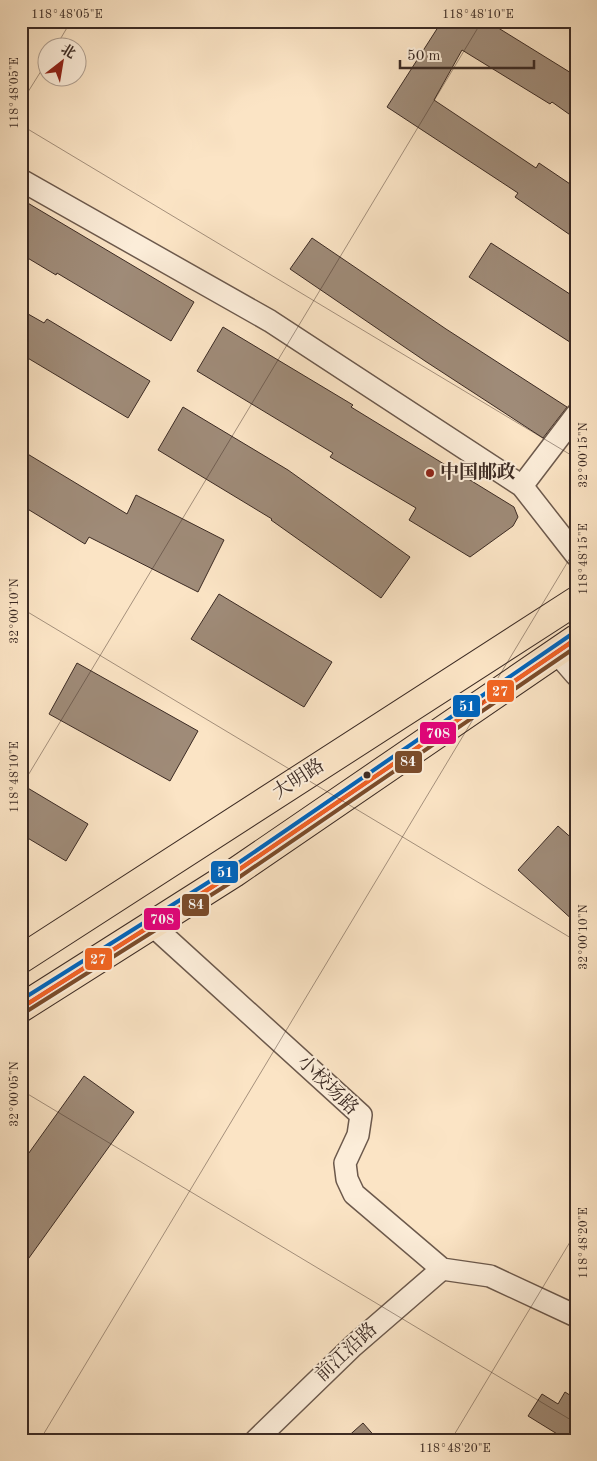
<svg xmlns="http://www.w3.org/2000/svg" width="597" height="1461" font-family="'Old Standard TT','Noto Serif SC',serif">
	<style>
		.building { fill: #9f8b78; stroke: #3c2b24 }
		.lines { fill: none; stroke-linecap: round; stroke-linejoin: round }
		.street-casing { stroke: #6c594c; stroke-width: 24 }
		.primary-casing { stroke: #3c2b24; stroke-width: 30 }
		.street { stroke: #fcedd9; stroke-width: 21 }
		.primary { stroke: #fbe4c5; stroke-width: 28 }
		.bus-1-casing { stroke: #fcedd9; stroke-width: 8 }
		.bus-2-casing { stroke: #fcedd9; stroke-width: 8 }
		.bus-3-casing { stroke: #fcedd9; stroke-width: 8 }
		.bus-4-casing { stroke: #fcedd9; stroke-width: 8 }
		.bus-1 { stroke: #e5007d; stroke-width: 4 }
		.bus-2 { stroke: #7a4b2a; stroke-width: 4 }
		.bus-3 { stroke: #0065bd; stroke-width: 4 }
		.bus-4 { stroke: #f26522; stroke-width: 4 }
		.ticks { fill: none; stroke: #3c2b24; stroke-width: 1; stroke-opacity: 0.45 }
		.poi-dot { fill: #8f2418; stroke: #fcedd9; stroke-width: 2 }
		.bus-dot { fill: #3c2b24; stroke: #fcedd9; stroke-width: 2 }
		.labels { text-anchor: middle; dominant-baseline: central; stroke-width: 4; stroke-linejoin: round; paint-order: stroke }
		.poi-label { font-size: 19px; font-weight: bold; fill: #3c2b24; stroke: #fcedd9; text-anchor: start }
		.street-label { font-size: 19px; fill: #3c2b24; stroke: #fcedd9 }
		.line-badge { stroke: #fcedd9; stroke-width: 2 }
		.badge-label { font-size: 14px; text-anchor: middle; font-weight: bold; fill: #fff }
		.neatline { fill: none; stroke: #3c2b24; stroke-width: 2 }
		.ticks-label { font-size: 12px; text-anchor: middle; fill: #3c2b24 }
	</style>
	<rect width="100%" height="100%" fill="#fbe4c5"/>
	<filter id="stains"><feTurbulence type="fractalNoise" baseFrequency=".004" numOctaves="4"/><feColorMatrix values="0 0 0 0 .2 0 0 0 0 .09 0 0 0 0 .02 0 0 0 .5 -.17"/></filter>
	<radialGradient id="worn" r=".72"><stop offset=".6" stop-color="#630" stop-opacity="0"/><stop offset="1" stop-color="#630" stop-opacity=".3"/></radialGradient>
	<g class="building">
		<polygon points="442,21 487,21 576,76 576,119 552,102 550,104 462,50 434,100 536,168 539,163 576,188 576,239 515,197 518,193 387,107"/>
		<polygon points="21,199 194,302 171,341 57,273 56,275 21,254"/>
		<polygon points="312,238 446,329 567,407 543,438 425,361 290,269"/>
		<polygon points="491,243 576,298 576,346 469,277"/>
		<polygon points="21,310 44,323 47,319 150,381 128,418 21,354"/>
		<polygon points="223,327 353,405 351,407 514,507 518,517 513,526 470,557 409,520 416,508 330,457 333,453 197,371"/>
		<polygon points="183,407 288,470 410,557 381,598 271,520 272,519 158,450"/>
		<polygon points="21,450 127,514 136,495 224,540 198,592 89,537 85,544 21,505"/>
		<polygon points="219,594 332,662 304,707 191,639"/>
		<polygon points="77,663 198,731 170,781 49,714"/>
		<polygon points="21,784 88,824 66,861 21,834"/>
		<polygon points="558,826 576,842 576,923 518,870"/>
		<polygon points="84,1076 134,1112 21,1269 21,1164"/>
		<polygon points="565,1392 576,1399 576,1440 567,1440 528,1416 542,1394 558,1404"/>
		<polygon points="363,1423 378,1440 344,1440"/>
	</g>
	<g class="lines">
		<defs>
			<g id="street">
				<polyline points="21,180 270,321 522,486 576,555"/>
				<polyline points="522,486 576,415"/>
				<polyline points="556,652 576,675"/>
				<polyline points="153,926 361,1115 358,1135 345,1163 347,1179 354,1194 442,1269 490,1276 576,1316"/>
				<polyline points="256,1440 353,1346 442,1269"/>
			</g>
			<g id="primary">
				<polyline points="21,959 576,601"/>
				<polyline points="21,1008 234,873 576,639"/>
			</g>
		</defs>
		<use href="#street" class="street-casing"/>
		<use href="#primary" class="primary-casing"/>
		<use href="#street" class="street"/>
		<use href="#primary" class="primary"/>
		<defs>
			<polyline id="bus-1" points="21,1008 234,873 576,639"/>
			<polyline id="bus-2" points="24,1013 238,878 576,647"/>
			<polyline id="bus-3" points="21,1000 231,868 572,634"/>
			<polyline id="bus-4" points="21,1008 234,873 576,639"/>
		</defs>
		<use href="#bus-1" class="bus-1-casing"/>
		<use href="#bus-2" class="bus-2-casing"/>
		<use href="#bus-3" class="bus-3-casing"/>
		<use href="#bus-4" class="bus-4-casing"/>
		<use href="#bus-1" class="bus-1"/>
		<use href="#bus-2" class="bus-2"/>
		<use href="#bus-3" class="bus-3"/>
		<use href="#bus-4" class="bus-4"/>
	</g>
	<path class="ticks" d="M55,48L71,21M21,103L48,60M21,125L576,458M21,608L576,941M21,787L482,21M21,1090L576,1423M40,1440L576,548M451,1440L576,1232"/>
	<circle class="poi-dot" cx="430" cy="473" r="5"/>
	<circle class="bus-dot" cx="367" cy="775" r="4.5"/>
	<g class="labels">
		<g class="poi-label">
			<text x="440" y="473">中国邮政</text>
		</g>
		<g class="street-label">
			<text transform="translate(299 780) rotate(-33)">大明路</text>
			<text transform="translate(327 1086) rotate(44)">小校场路</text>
			<text transform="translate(347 1353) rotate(-43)">前江沿路</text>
		</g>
	</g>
	<g class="line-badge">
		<rect x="486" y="679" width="29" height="24" rx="5" fill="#f26522"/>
		<rect x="452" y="694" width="29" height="24" rx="5" fill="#0065bd"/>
		<rect x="419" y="721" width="38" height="24" rx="5" fill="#e5007d"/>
		<rect x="394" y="750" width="29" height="24" rx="5" fill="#7a4b2a"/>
		<rect x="210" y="860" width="29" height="24" rx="5" fill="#0065bd"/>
		<rect x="181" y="893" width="29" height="24" rx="5" fill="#7a4b2a"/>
		<rect x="143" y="907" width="38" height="24" rx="5" fill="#e5007d"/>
		<rect x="84" y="947" width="29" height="24" rx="5" fill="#f26522"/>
	</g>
	<g class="badge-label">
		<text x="500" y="696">27</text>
		<text x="467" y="711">51</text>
		<text x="438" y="738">708</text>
		<text x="408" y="766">84</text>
		<text x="225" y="877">51</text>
		<text x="196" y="909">84</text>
		<text x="162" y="924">708</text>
		<text x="98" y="964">27</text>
	</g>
	<rect width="597" height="1461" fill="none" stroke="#fbe4c5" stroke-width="55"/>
	<g transform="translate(62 62) rotate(31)"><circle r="24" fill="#fcedd9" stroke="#af9f91"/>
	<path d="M0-4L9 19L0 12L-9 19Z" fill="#8f2418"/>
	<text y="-8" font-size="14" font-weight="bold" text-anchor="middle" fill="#3c2b24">北</text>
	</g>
	<path d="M400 60v8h134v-8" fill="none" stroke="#3c2b24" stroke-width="2.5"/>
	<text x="407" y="60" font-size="15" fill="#3c2b24" stroke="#fcedd9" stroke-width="4" paint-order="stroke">50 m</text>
	<rect x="28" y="28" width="542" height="1406" class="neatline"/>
	<g class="ticks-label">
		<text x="67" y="18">118°48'05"E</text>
		<text x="478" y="18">118°48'10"E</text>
		<text transform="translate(14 93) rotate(-90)" y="4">118°48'05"E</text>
		<text transform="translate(583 455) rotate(-90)" y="4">32°00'15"N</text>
		<text transform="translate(583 559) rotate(-90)" y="4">118°48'15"E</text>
		<text transform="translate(14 611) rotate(-90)" y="4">32°00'10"N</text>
		<text transform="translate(14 777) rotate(-90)" y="4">118°48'10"E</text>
		<text transform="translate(583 937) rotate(-90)" y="4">32°00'10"N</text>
		<text transform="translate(14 1094) rotate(-90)" y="4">32°00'05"N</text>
		<text transform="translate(583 1243) rotate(-90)" y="4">118°48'20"E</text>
		<text x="455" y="1452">118°48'20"E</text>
	</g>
	<rect width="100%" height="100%" filter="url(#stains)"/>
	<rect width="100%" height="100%" fill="url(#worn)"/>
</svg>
